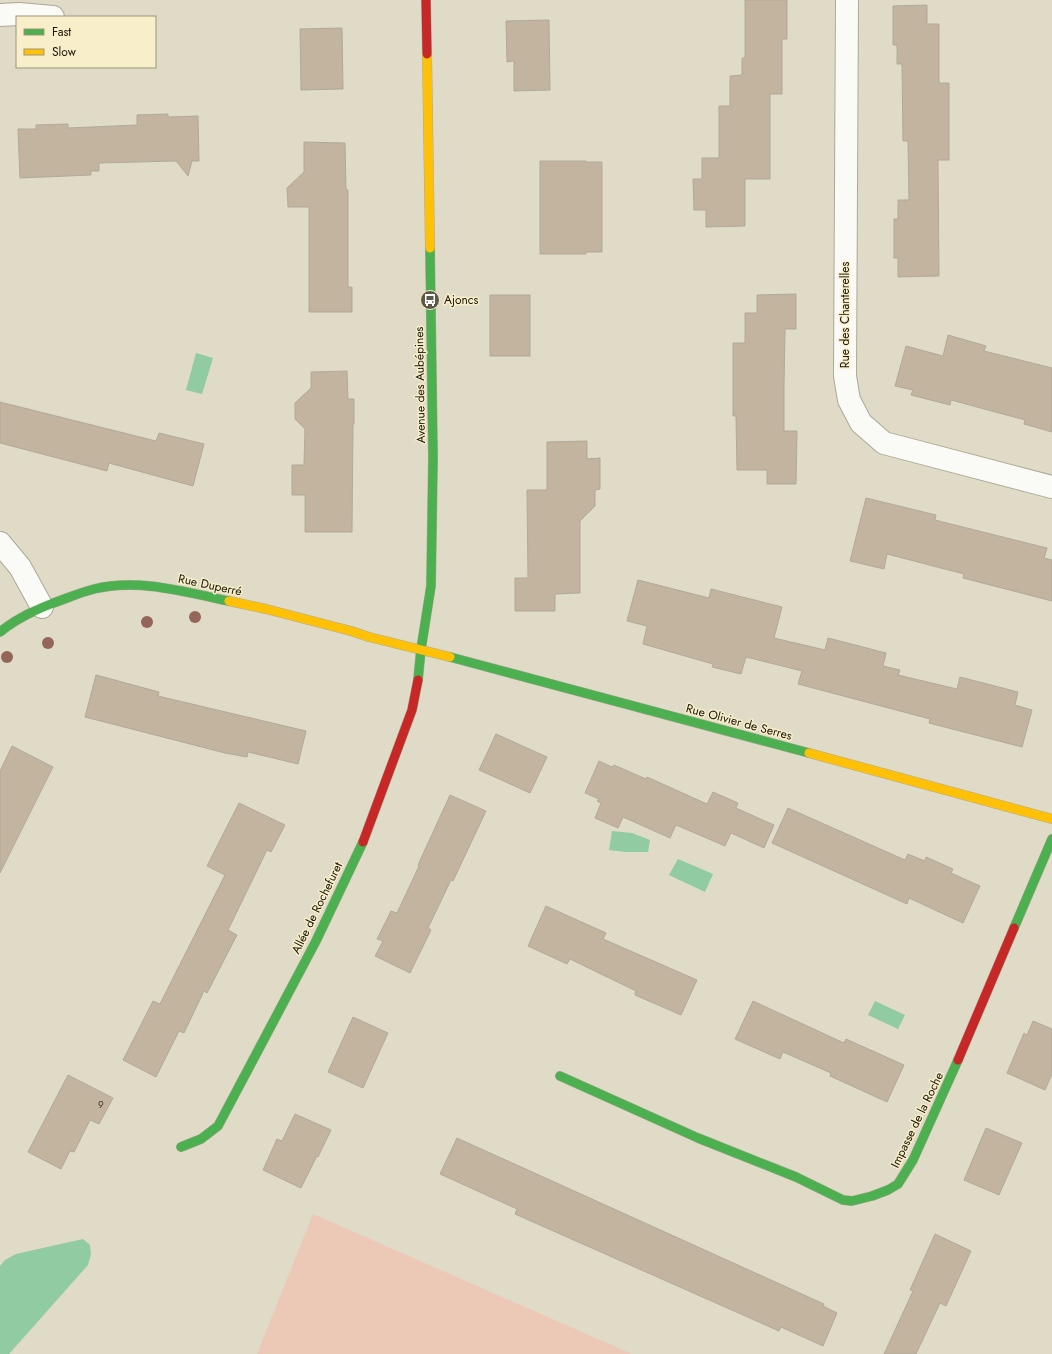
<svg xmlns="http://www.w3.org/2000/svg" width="1052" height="1354" font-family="Jost,sans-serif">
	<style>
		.green { fill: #ecc8b7 }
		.water { fill: #90cba2 }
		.building { fill: #c2b49e; stroke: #b1a99b }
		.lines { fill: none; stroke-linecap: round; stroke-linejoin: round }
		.street-casing { stroke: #ada998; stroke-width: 24 }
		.fast-casing { stroke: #ada998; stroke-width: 10 }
		.slow-casing { stroke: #ada998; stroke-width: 10 }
		.jam-casing { stroke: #ada998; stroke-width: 10 }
		.street { stroke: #fafaf6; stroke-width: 22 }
		.fast { stroke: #4caf50; stroke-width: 9 }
		.slow { stroke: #ffc107; stroke-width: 9 }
		.jam { stroke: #c62828; stroke-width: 9 }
		.tree { fill: #946659 }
		.labels { text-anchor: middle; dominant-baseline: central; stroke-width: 3; stroke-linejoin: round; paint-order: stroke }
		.number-label { font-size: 10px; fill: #423b2c }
		.poi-label { font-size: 12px; fill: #171306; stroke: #f8eec9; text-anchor: start }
		.street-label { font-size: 12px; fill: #171306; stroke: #f8eec9 }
	</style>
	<rect width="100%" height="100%" fill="#e0dbc6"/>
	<polygon class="green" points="313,1214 632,1354 257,1354"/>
	<g class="water">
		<polygon points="196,353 213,358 202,394 186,390"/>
		<polygon points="612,831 632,833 650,840 648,852 626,852 609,850"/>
		<polygon points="678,859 713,874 705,892 669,875"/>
		<polygon points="875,1001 905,1015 898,1029 868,1015"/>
		<polygon points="83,1239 90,1245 91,1254 88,1265 9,1354 0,1354 0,1266 5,1260 16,1254"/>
	</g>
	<g class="building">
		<polygon points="745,0 787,0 787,39 782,39 782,94 770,94 770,179 745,179 745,226 706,227 706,210 694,210 693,179 702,179 702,158 719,158 719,106 730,106 730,76 742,75 742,58 745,58"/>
		<polygon points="927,5 927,24 939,24 939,83 949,83 949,160 938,160 939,276 898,277 898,258 894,258 894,219 898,219 898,200 909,200 908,141 903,141 902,64 897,64 897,45 893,45 893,6"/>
		<polygon points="549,20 550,90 514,91 514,61 507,62 506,21"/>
		<polygon points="342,28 343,89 301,90 300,29"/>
		<polygon points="168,114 168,117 198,116 199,161 192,161 188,176 176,161 99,163 99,171 91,171 91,175 20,178 18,129 36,129 36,125 68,124 68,128 137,125 137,115"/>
		<polygon points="304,142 345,143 346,190 348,190 348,287 352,287 352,312 309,312 309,207 288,207 287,188 304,172"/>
		<polygon points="540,161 586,161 586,162 602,162 602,252 586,252 586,254 540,254"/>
		<polygon points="796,294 796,329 785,329 784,385 784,431 797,431 796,484 767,484 767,470 737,470 736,416 733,416 733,343 745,343 745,313 757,313 757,295"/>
		<rect x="490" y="295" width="40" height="61"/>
		<polygon points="948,335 986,346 984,351 1052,368 1052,432 1024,424 1025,420 951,400 950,405 911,395 913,390 895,386 906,346 943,356"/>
		<polygon points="347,371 348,399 354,399 354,424 353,424 352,532 305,532 305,495 292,495 292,465 304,465 305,429 295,419 295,403 311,388 311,372"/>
		<polygon points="0,402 156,441 159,433 204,444 193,486 109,463 107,471 0,443"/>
		<polygon points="587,441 587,459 600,458 600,489 595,490 595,506 580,521 580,593 555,594 555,611 515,611 515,578 528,578 527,490 547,490 547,442"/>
		<polygon points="866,498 936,515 935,520 1047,548 1044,558 1052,560 1052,601 963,578 964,574 887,554 884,569 850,561"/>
		<polygon points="638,580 709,598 711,589 782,607 774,638 825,650 828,638 886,653 883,666 900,670 898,675 957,689 960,677 1018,692 1015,705 1032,710 1022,747 929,723 930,719 798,684 802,671 746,657 741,674 712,667 713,664 643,644 647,626 627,621"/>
		<polygon points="96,675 159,692 158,696 306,731 298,764 248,752 247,757 225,753 85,717"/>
		<polygon points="496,734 547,757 530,793 479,770"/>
		<polygon points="12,746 53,767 0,873 0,771"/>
		<polygon points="599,761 612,767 614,765 646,779 647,777 707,804 713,792 738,803 736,808 774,825 764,848 731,833 725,846 676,825 670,838 623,817 618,828 595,818 601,803 597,801 599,799 585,793"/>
		<polygon points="450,795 486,811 453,881 451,880 428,928 431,930 410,973 375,956 383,941 377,939 391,911 397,913 419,866 418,865"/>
		<polygon points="239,803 285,825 271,852 267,850 228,930 237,935 207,993 204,991 184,1033 179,1031 156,1077 123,1060 153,1001 160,1004 225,875 207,866"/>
		<polygon points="788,808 905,860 908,854 925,861 926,857 953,869 951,873 980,886 963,923 909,898 907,904 772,843"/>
		<polygon points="546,906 606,933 603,939 697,980 681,1015 635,995 636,991 570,959 567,964 528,946"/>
		<polygon points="753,1001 844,1043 846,1039 904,1065 887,1102 830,1076 831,1073 783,1052 780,1059 735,1039"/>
		<polygon points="353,1017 388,1033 363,1088 328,1072"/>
		<polygon points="1033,1021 1052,1029 1052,1074 1045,1090 1007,1073 1024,1033 1027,1035"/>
		<polygon points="68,1075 113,1098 99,1124 90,1120 74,1152 70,1151 61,1169 28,1152"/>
		<polygon points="295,1114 331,1130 318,1157 317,1156 301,1188 263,1170 277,1139 282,1141"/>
		<polygon points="986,1128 1022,1143 999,1195 964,1180"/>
		<polygon points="457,1138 824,1304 823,1306 837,1313 823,1346 781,1327 779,1331 515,1214 517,1209 440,1174"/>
		<polygon points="935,1234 971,1251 946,1306 940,1303 916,1354 884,1354 913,1291 910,1290"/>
	</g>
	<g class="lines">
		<defs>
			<g id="street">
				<polyline points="847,0 845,376 849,400 861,423 884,443 1052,487"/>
				<polyline points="0,15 19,14 53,17"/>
				<polyline points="0,543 20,567 42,607"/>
			</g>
			<g id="fast">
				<path d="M0,632C17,618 39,608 59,601C70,597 82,592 94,589C139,578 185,592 229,601"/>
				<polyline points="450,657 809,753"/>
				<polyline points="418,680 421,649 431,586 433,457 430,248"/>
				<polyline points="1014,928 1052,839"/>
				<polyline points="560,1076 698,1138 796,1177 843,1200 852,1201 872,1196 888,1190 898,1184 913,1160 958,1060"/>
				<polyline points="181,1147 201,1139 218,1126 316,941 363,842"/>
			</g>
			<g id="slow">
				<polyline points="427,54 430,248"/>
				<polyline points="229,601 266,609 351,631 369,637 450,657"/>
				<polyline points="809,753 1052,819"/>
			</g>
			<g id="jam">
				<polyline points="426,0 427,54"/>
				<polyline points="363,842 412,710 418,680"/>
				<polyline points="958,1060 1014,928"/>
			</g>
		</defs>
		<use href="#street" class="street-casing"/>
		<use href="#fast" class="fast-casing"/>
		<use href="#slow" class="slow-casing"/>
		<use href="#jam" class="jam-casing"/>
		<use href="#street" class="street"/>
		<use href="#fast" class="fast"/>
		<use href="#slow" class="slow"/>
		<use href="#jam" class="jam"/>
	</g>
	<g class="tree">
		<circle cx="195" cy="617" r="6"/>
		<circle cx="147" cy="622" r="6"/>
		<circle cx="48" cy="643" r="6"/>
		<circle cx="7" cy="657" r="6"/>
	</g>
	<defs>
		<symbol id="bus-disc" viewBox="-11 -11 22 22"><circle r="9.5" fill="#5d5949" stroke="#f8eec9"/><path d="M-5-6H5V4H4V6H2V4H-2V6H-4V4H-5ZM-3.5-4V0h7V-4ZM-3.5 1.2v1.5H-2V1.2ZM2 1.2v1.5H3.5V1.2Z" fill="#fff"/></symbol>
	</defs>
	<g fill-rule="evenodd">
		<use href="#bus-disc" x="419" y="289" width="22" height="22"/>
	</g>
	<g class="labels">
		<g class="number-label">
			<text x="101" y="1104">9</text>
		</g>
		<g class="poi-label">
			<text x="444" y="300">Ajoncs</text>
		</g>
		<g class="street-label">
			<text transform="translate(845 315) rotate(-90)">Rue des Chanterelles</text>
			<text transform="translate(420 385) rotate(-91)">Avenue des Aubépines</text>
			<text transform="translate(210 585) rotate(12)">Rue Duperré</text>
			<text transform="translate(739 722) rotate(15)">Rue Olivier de Serres</text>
			<text transform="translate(317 908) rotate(-64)">Allée de Rochefuret</text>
			<text transform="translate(917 1120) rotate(-64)">Impasse de la Roche</text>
		</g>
	</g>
	<rect x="16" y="16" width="140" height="52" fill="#f8eec9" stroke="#9e967b"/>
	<rect x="24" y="29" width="20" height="6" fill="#4caf50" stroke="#9e967b"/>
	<text x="52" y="36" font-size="12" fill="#171306">Fast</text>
	<rect x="24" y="49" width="20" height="6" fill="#ffc107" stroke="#9e967b"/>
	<text x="52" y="56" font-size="12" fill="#171306">Slow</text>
</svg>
